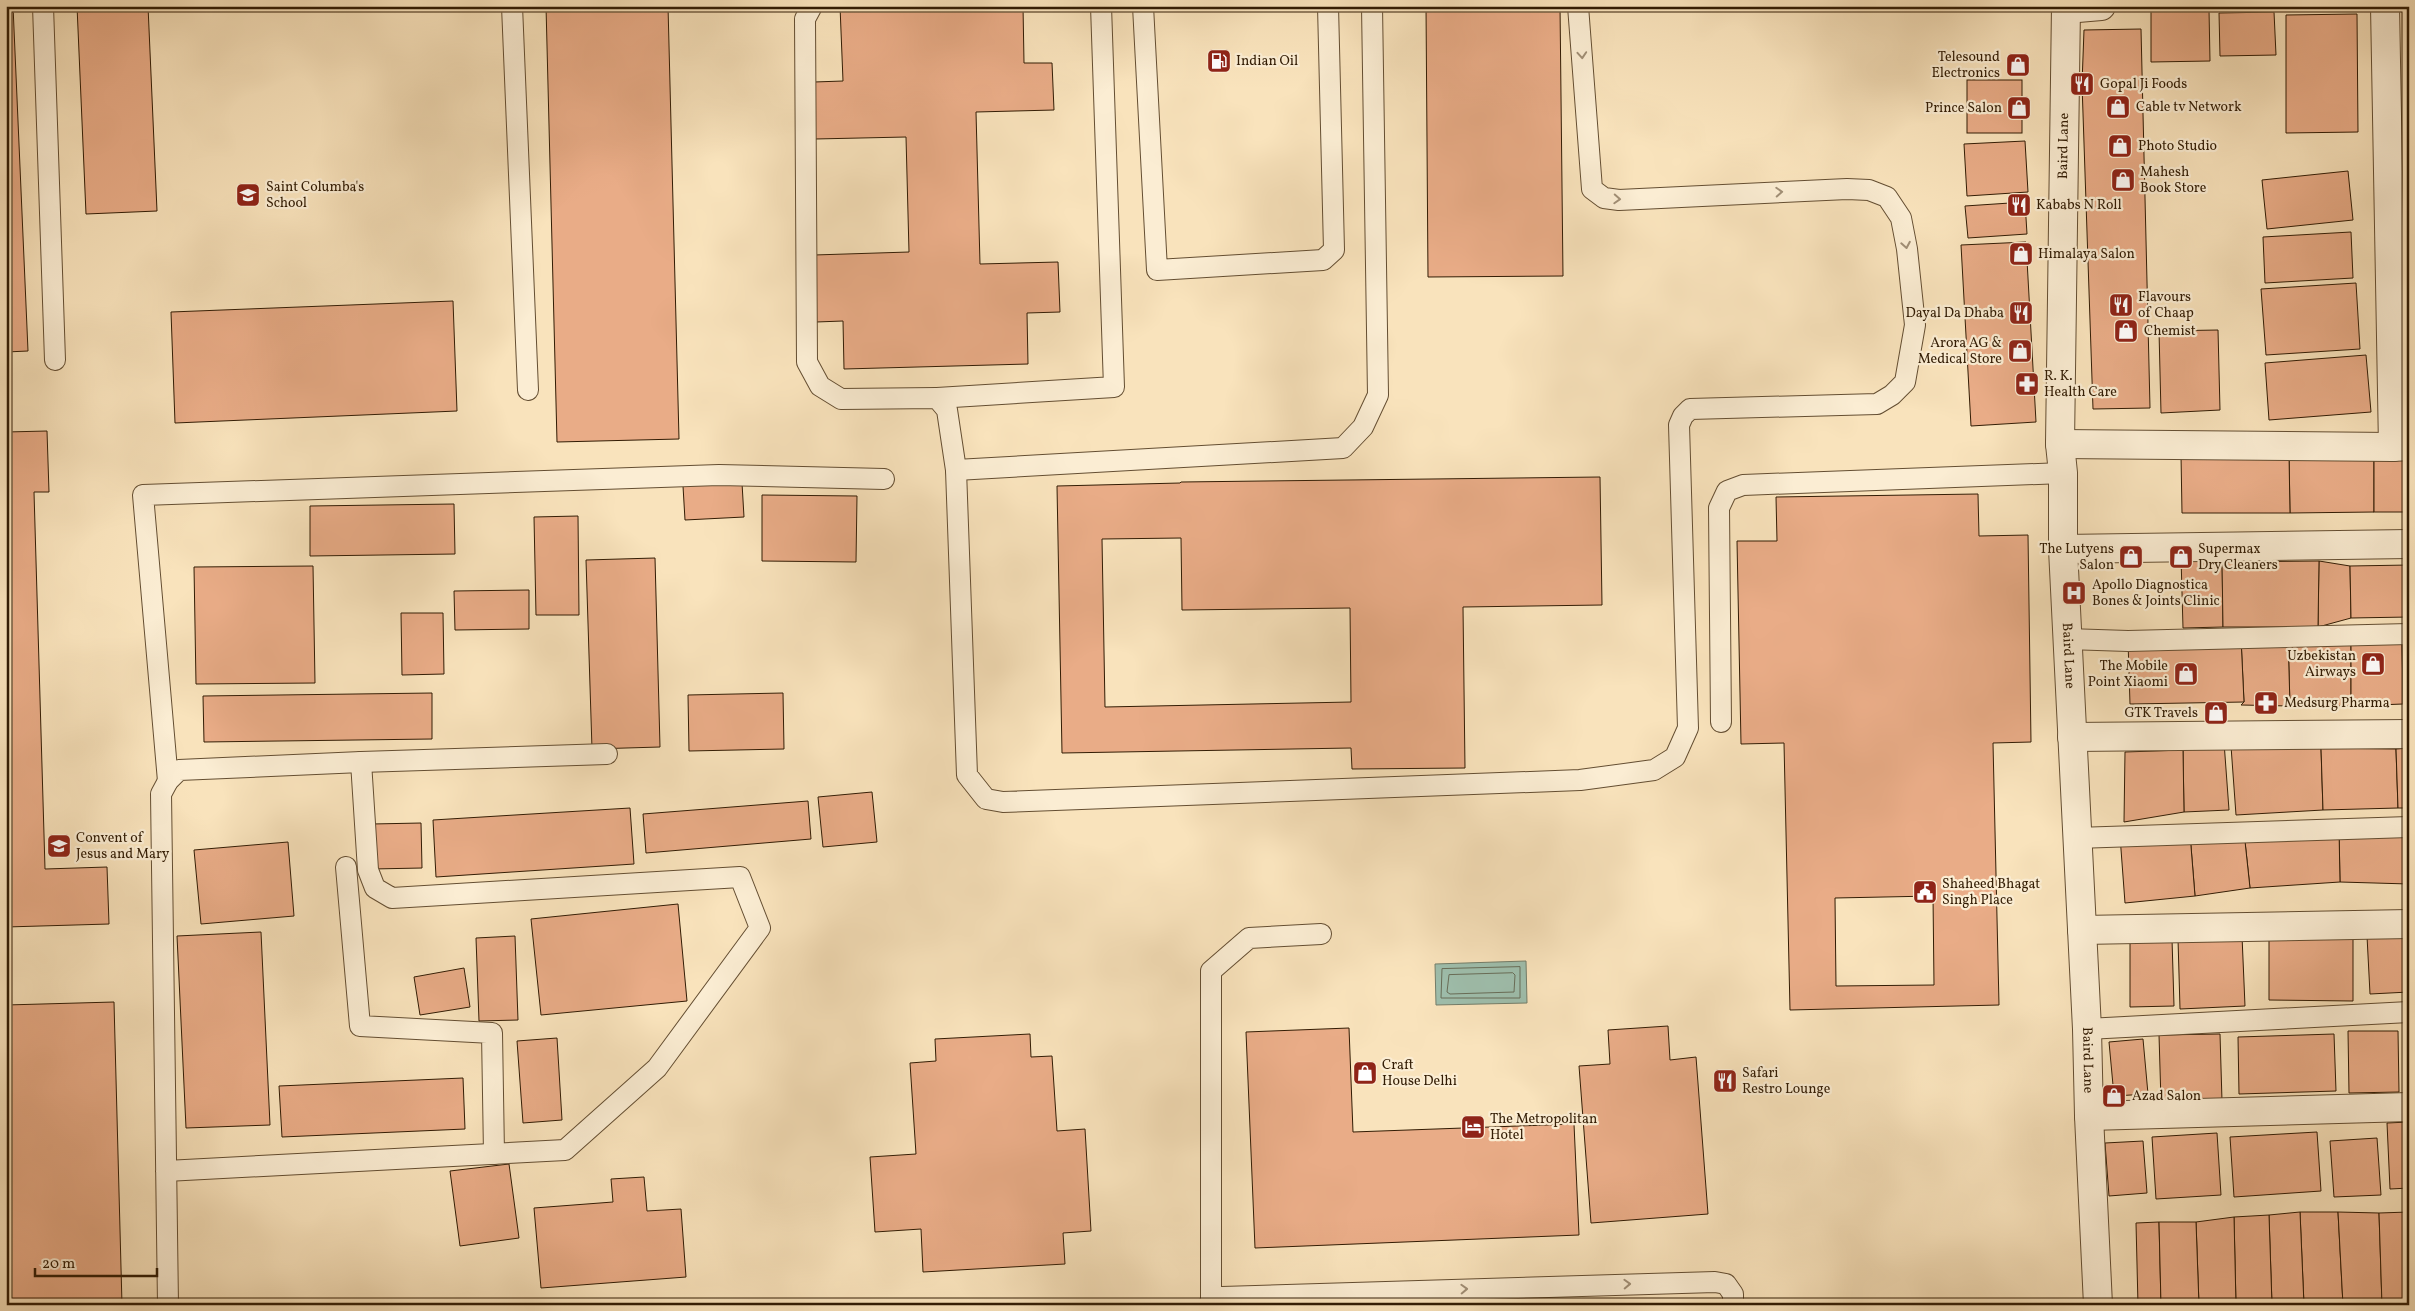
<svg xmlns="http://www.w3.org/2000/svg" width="2415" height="1311" font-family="Vollkorn,serif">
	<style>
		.water { fill: #9ebeac; stroke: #737d69 }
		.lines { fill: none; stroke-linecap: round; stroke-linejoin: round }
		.shore { stroke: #686d58; stroke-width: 1 }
		.building { fill: #e9ac87; stroke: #321c04; fill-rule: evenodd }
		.service-casing { stroke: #644e32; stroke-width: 22 }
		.minor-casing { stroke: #644e32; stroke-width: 30 }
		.service { stroke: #fbedd3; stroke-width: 20 }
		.minor { stroke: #fbedd3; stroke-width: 28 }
		.oneway { stroke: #a18f76 }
		.labels { text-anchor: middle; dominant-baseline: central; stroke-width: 4.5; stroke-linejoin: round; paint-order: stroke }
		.poi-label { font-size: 14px; fill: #321c04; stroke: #fbedd3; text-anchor: start }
		.street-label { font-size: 14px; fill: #321c04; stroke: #fbedd3 }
	</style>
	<rect width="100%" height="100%" fill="#f9e3bc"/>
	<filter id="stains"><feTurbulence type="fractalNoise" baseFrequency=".004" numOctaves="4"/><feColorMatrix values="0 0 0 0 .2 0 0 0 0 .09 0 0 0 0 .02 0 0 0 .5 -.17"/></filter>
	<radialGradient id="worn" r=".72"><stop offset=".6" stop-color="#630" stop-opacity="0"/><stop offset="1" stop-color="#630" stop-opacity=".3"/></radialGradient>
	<polygon class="water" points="1526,961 1527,1003 1436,1005 1435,964"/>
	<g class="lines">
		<g class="shore">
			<polygon points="1520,967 1520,998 1441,998 1442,969"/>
			<polygon points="1513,973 1515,975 1514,992 1450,994 1447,992 1449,975"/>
		</g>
	</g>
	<g class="building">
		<polygon points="6,6 13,6 28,351 6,352"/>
		<polygon points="77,6 148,6 157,211 86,214"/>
		<polygon points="546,6 668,6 679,439 557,442"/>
		<polygon points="840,6 1023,6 1024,63 1052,63 1054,110 976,112 980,264 1058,262 1060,312 1027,313 1028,364 844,369 843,321 816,322 814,255 909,252 906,137 815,139 814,82 843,81"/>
		<polygon points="1426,6 1560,6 1563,276 1428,277"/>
		<polygon points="2151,10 2209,10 2210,61 2151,62"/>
		<polygon points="2274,12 2276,55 2220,56 2219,13"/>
		<polygon points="2357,14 2358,132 2286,133 2286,15"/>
		<polygon points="2141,29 2150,408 2093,409 2082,84 2084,30"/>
		<rect x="1967" y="80" width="55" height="53"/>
		<polygon points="2025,141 2028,192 1967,196 1964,144"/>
		<polygon points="2348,171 2353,220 2267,229 2262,180"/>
		<polygon points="2025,202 2027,234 1968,238 1965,206"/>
		<polygon points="2351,232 2353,278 2265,283 2263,237"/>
		<polygon points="2026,242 2036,422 1971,426 1961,245"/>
		<polygon points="2356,283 2360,349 2266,355 2261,289"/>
		<polygon points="453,301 457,411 175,423 171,312"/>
		<polygon points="2218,330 2220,410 2161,413 2159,331"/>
		<polygon points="2366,355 2371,412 2269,420 2265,363"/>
		<polygon points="2404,357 2409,357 2409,413"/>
		<polygon points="47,431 49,492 34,492 45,869 107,867 109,924 6,927 6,432"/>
		<polygon points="2374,453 2374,512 2290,513 2289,454"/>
		<rect x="2374" y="453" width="35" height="59"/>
		<polygon points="2289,454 2290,513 2182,513 2181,455"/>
		<path d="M1600,477L1602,605L1463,607L1465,768L1352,769L1351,748L1062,753L1057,486L1180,483L1181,482ZM1181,538L1182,610L1350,608L1351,702L1105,707L1102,539Z"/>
		<polygon points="742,483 744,517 685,520 683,486"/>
		<path d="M1978,494L1979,536L2028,535L2031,742L1993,743L1999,1005L1790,1010L1784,743L1741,744L1737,541H1777L1776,497ZM1933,896L1934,985L1836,986L1835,898Z"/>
		<polygon points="762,495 857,496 856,562 762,561"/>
		<polygon points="454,504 455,554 310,556 310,506"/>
		<polygon points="578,516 579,615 536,615 534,517"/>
		<polygon points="2222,556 2223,627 2183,628 2181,557"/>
		<polygon points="655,558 660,747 592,749 586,560"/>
		<polygon points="2319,561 2350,566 2351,618 2318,627"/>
		<polygon points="2319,561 2318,627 2223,627 2222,562"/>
		<polygon points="2409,565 2409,617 2351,618 2350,566"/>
		<polygon points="313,566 315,683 196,684 194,567"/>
		<polygon points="529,590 529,629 455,630 454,591"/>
		<polygon points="401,613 443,613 444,674 402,675"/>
		<polygon points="2351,634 2351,706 2290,706 2288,636"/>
		<polygon points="2351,634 2402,634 2403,704 2351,706"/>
		<polygon points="2402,634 2409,634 2409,704 2403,704"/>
		<polygon points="2288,636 2290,706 2241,705 2244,702 2241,638"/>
		<polygon points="2241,638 2244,702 2130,704 2128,641"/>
		<polygon points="432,693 432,739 204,742 203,696"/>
		<polygon points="783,693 784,749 689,751 688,695"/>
		<polygon points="2224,742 2229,810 2184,812 2183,750"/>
		<polygon points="2231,746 2321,748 2323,810 2236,815"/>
		<polygon points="2321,748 2396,749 2398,808 2323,810"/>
		<polygon points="2409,748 2409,808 2398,808 2396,749"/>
		<polygon points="2183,750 2184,812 2124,822 2125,752"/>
		<polygon points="872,792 877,842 823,847 818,797"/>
		<polygon points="808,801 811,839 646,853 643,814"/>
		<polygon points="630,808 634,864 436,877 433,820"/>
		<polygon points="421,823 422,868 372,869 372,824"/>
		<polygon points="2409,827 2409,884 2340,882 2339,829"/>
		<polygon points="2339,829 2340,882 2250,888 2244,832"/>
		<polygon points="2244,832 2250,888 2195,896 2190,834"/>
		<polygon points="2190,834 2195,896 2125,903 2120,836"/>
		<polygon points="288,842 294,916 201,924 194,850"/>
		<polygon points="678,904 687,1001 541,1015 531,919"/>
		<polygon points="261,932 270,1125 186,1128 177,936"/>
		<polygon points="2409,934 2409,992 2370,994 2367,936"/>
		<polygon points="515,936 518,1020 479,1021 476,938"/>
		<polygon points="2242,936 2245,1006 2180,1009 2178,939"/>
		<polygon points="2269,937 2353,938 2353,1001 2269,1000"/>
		<polygon points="2172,939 2174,1006 2130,1007 2130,940"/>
		<polygon points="464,968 470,1007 420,1015 414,977"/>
		<polygon points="114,1002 122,1305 6,1305 6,1005"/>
		<polygon points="1668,1026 1670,1060 1696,1057 1708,1214 1591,1223 1579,1066 1610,1064 1608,1030"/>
		<polygon points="1349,1028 1353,1132 1574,1124 1579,1235 1255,1248 1246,1032"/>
		<polygon points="2348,1031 2398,1031 2399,1092 2349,1093"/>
		<polygon points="1030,1034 1031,1057 1052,1056 1057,1131 1085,1129 1091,1231 1063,1233 1065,1264 923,1272 921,1229 875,1232 870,1157 916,1154 910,1063 936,1061 935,1039"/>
		<polygon points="2220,1034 2222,1101 2161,1102 2159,1035"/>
		<polygon points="2334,1034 2336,1091 2239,1094 2238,1037"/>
		<polygon points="557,1038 562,1120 523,1123 517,1041"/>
		<polygon points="2143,1039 2148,1094 2114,1096 2109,1042"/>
		<polygon points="463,1078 465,1129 282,1137 279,1086"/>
		<polygon points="2409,1122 2409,1188 2390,1189 2387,1123"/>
		<polygon points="2317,1132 2321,1191 2234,1197 2230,1137"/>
		<polygon points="2217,1133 2221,1195 2156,1199 2152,1137"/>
		<polygon points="2377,1138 2381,1195 2334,1197 2330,1141"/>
		<polygon points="2143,1141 2147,1193 2109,1196 2105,1143"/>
		<polygon points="509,1164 519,1238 460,1246 450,1171"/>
		<polygon points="644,1177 647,1211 681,1209 686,1277 541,1288 534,1208 613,1202 611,1179"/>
		<polygon points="2300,1212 2338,1212 2343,1305 2304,1305"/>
		<polygon points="2300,1212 2304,1305 2272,1305 2269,1215"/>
		<polygon points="2338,1212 2379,1213 2382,1305 2343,1305"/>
		<polygon points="2409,1212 2409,1305 2382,1305 2379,1213"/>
		<polygon points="2269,1215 2272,1305 2236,1305 2234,1217"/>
		<polygon points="2234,1217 2236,1305 2199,1305 2196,1222"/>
		<polygon points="2159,1222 2161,1305 2138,1305 2136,1223"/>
		<polygon points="2159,1222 2196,1222 2199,1305 2161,1305"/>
	</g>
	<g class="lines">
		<defs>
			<g id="service">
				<polyline points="43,6 55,360"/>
				<polyline points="512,6 528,390"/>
				<polyline points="812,6 805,19 807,362 820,386 841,399 937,398 947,410 956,470 967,775 986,799 1003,802 1580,780 1654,770 1675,757 1688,728 1679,425 1683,416 1690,409 1877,404 1892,395 1905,382 1915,325 1907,249 1901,218 1887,197 1869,190 1847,189 1619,200 1604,198 1592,189 1578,6"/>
				<polyline points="1143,6 1157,270 1323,260 1334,250 1328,6"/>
				<polyline points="937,398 1114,387 1101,6"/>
				<polyline points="956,470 1343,448 1363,427 1378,395 1372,6"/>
				<polyline points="2067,639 2128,641 2409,634"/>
				<polyline points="1721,722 1719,508 1727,491 1743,485 2063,473"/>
				<polyline points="361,762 607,754"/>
				<polyline points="168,781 143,495 719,475 884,479"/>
				<polyline points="2076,838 2409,827"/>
				<polyline points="346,867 360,1026 492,1033 494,1154"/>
				<polyline points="2087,1029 2409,1012"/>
				<polyline points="166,1171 565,1150 657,1068 760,928 740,877 392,898 375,888 368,870 361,762 179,770 168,781 161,794 168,1305"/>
				<polyline points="1211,1300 1211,971 1249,938 1321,934"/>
				<polyline points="1209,1305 1211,1300 1222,1297 1715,1282 1726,1284 1733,1294 1733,1305"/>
			</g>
			<g id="minor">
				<path id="s1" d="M2066,6L2060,444L2063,473V549L2087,1029L2089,1116L2098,1305"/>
				<polyline points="2385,6 2393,447 2409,446"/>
				<polyline points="2066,9 2101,6"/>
				<polyline points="2060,444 2393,447"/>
				<polyline points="2063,549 2409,544"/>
				<polyline points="2072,737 2409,734"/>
				<polyline points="2082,930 2409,924"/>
				<polyline points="2089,1116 2409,1107"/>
			</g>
		</defs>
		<use href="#service" class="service-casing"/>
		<use href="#minor" class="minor-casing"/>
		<use href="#service" class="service"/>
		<use href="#minor" class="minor"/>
	</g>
	<defs><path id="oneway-chevron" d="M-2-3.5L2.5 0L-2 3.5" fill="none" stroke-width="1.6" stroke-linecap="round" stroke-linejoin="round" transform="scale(1.25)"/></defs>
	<g class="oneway">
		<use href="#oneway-chevron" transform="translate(1582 55) rotate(86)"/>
		<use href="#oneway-chevron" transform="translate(1779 192) rotate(-3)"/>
		<use href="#oneway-chevron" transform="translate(1617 199) rotate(3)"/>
		<use href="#oneway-chevron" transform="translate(1906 245) rotate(80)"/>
		<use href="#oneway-chevron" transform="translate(1627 1284) rotate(-2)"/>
		<use href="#oneway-chevron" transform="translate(1464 1289) rotate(-2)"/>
	</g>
	<defs>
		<symbol id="fuel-square" viewBox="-11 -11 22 22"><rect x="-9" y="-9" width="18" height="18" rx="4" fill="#8f2418" stroke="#fbedd3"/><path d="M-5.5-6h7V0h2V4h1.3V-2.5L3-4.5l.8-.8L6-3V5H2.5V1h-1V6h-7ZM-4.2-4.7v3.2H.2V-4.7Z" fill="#fff"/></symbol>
		<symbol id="shop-square" viewBox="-11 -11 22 22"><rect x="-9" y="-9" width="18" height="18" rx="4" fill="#8f2418" stroke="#fbedd3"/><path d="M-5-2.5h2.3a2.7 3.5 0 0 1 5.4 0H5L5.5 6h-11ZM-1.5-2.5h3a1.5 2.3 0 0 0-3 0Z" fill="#fff"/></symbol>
		<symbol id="restaurant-square" viewBox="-11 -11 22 22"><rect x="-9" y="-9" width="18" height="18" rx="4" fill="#8f2418" stroke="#fbedd3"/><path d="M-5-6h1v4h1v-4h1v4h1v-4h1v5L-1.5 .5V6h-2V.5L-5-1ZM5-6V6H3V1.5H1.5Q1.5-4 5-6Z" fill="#fff"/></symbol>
		<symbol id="school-square" viewBox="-11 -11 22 22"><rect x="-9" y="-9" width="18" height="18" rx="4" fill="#8f2418" stroke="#fbedd3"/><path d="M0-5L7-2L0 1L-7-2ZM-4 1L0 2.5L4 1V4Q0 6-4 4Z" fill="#fff"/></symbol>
		<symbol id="pharmacy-square" viewBox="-11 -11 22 22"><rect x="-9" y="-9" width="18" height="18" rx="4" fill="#8f2418" stroke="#fbedd3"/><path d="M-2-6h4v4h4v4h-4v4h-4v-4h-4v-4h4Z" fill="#fff"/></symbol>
		<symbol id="hospital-square" viewBox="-11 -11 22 22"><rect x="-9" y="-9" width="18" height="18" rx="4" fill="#8f2418" stroke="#fbedd3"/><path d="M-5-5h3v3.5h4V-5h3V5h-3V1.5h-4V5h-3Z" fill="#fff"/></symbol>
		<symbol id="civic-square" viewBox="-11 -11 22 22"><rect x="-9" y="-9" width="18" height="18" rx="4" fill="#8f2418" stroke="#fbedd3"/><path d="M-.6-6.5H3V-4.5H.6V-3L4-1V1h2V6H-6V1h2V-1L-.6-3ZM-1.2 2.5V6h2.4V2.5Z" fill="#fff"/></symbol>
		<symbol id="hotel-square" viewBox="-11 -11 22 22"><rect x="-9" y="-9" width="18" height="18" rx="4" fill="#8f2418" stroke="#fbedd3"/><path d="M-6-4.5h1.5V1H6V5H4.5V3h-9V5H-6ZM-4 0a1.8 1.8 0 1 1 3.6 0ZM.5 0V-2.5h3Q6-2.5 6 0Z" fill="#fff"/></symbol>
	</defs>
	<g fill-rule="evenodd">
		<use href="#fuel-square" x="1205" y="47" width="28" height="28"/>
		<use href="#shop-square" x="2004" y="51" width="28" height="28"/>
		<use href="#restaurant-square" x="2068" y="70" width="28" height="28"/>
		<use href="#shop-square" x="2104" y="93" width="28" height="28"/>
		<use href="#shop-square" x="2005" y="94" width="28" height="28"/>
		<use href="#shop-square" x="2106" y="132" width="28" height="28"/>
		<use href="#shop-square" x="2109" y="166" width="28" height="28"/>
		<use href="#school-square" x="234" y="181" width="28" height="28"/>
		<use href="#restaurant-square" x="2005" y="191" width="28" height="28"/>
		<use href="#shop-square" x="2007" y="240" width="28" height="28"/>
		<use href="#restaurant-square" x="2107" y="291" width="28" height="28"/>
		<use href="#restaurant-square" x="2007" y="299" width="28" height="28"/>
		<use href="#shop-square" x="2112" y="317" width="28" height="28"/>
		<use href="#shop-square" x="2006" y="337" width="28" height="28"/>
		<use href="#pharmacy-square" x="2013" y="370" width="28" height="28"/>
		<use href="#shop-square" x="2117" y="543" width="28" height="28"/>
		<use href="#shop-square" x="2167" y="543" width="28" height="28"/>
		<use href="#hospital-square" x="2060" y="579" width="28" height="28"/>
		<use href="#shop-square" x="2359" y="650" width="28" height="28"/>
		<use href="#shop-square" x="2172" y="660" width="28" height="28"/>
		<use href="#pharmacy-square" x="2252" y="689" width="28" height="28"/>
		<use href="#shop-square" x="2202" y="699" width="28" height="28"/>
		<use href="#school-square" x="45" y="832" width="28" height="28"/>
		<use href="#civic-square" x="1911" y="878" width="28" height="28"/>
		<use href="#shop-square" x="1351" y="1059" width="28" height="28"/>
		<use href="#restaurant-square" x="1711" y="1067" width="28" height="28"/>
		<use href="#shop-square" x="2100" y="1082" width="28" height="28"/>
		<use href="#hotel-square" x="1459" y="1113" width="28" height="28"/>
	</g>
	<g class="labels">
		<g class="poi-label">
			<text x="2000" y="57" text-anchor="end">Telesound<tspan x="2000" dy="16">Electronics</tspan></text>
			<text x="1236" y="61">Indian Oil</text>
			<text x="2100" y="84">Gopal Ji Foods</text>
			<text x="2136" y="107">Cable tv Network</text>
			<text x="2002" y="108" text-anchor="end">Prince Salon</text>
			<text x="2138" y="146">Photo Studio</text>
			<text x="2140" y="172">Mahesh<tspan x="2140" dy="16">Book Store</tspan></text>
			<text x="266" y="187">Saint Columba's<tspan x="266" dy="16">School</tspan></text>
			<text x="2036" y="205">Kababs N Roll</text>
			<text x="2038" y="254">Himalaya Salon</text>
			<text x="2138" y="297">Flavours<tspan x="2138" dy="16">of Chaap</tspan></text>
			<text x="2004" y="313" text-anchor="end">Dayal Da Dhaba</text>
			<text x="2144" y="331">Chemist</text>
			<text x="2002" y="343" text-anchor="end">Arora AG &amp;<tspan x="2002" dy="16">Medical Store</tspan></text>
			<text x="2044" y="376">R. K.<tspan x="2044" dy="16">Health Care</tspan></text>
			<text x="2114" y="549" text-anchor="end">The Lutyens<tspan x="2114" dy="16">Salon</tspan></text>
			<text x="2198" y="549">Supermax<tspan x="2198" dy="16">Dry Cleaners</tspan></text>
			<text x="2092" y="585">Apollo Diagnostica<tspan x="2092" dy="16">Bones &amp; Joints Clinic</tspan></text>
			<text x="2356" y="656" text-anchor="end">Uzbekistan<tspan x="2356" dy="16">Airways</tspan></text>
			<text x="2168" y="666" text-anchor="end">The Mobile<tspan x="2168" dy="16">Point Xiaomi</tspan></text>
			<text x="2284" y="703">Medsurg Pharma</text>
			<text x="2198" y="713" text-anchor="end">GTK Travels</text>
			<text x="76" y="838">Convent of<tspan x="76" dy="16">Jesus and Mary</tspan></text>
			<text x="1942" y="884">Shaheed Bhagat<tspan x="1942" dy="16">Singh Place</tspan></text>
			<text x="1382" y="1065">Craft<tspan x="1382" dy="16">House Delhi</tspan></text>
			<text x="1742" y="1073">Safari<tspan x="1742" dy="16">Restro Lounge</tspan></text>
			<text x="2132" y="1096">Azad Salon</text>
			<text x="1490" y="1119">The Metropolitan<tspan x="1490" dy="16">Hotel</tspan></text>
		</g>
		<g class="street-label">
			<text transform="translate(2064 146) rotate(-89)">Baird Lane</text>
			<text stroke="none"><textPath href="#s1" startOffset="650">Baird Lane</textPath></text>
			<text stroke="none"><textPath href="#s1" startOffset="1055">Baird Lane</textPath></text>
		</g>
	</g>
	<rect width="2415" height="1311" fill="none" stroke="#f9e3bc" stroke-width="25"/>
	<rect x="8" y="8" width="2400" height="1296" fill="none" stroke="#321c04" stroke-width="2.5"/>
	<rect x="12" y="12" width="2390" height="1286" fill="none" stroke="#321c04"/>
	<path d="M35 1268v8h122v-8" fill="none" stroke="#321c04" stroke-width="2.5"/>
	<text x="42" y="1268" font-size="15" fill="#321c04" stroke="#fbedd3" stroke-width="4" paint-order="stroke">20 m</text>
	<rect width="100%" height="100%" filter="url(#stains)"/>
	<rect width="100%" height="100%" fill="url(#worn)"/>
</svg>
